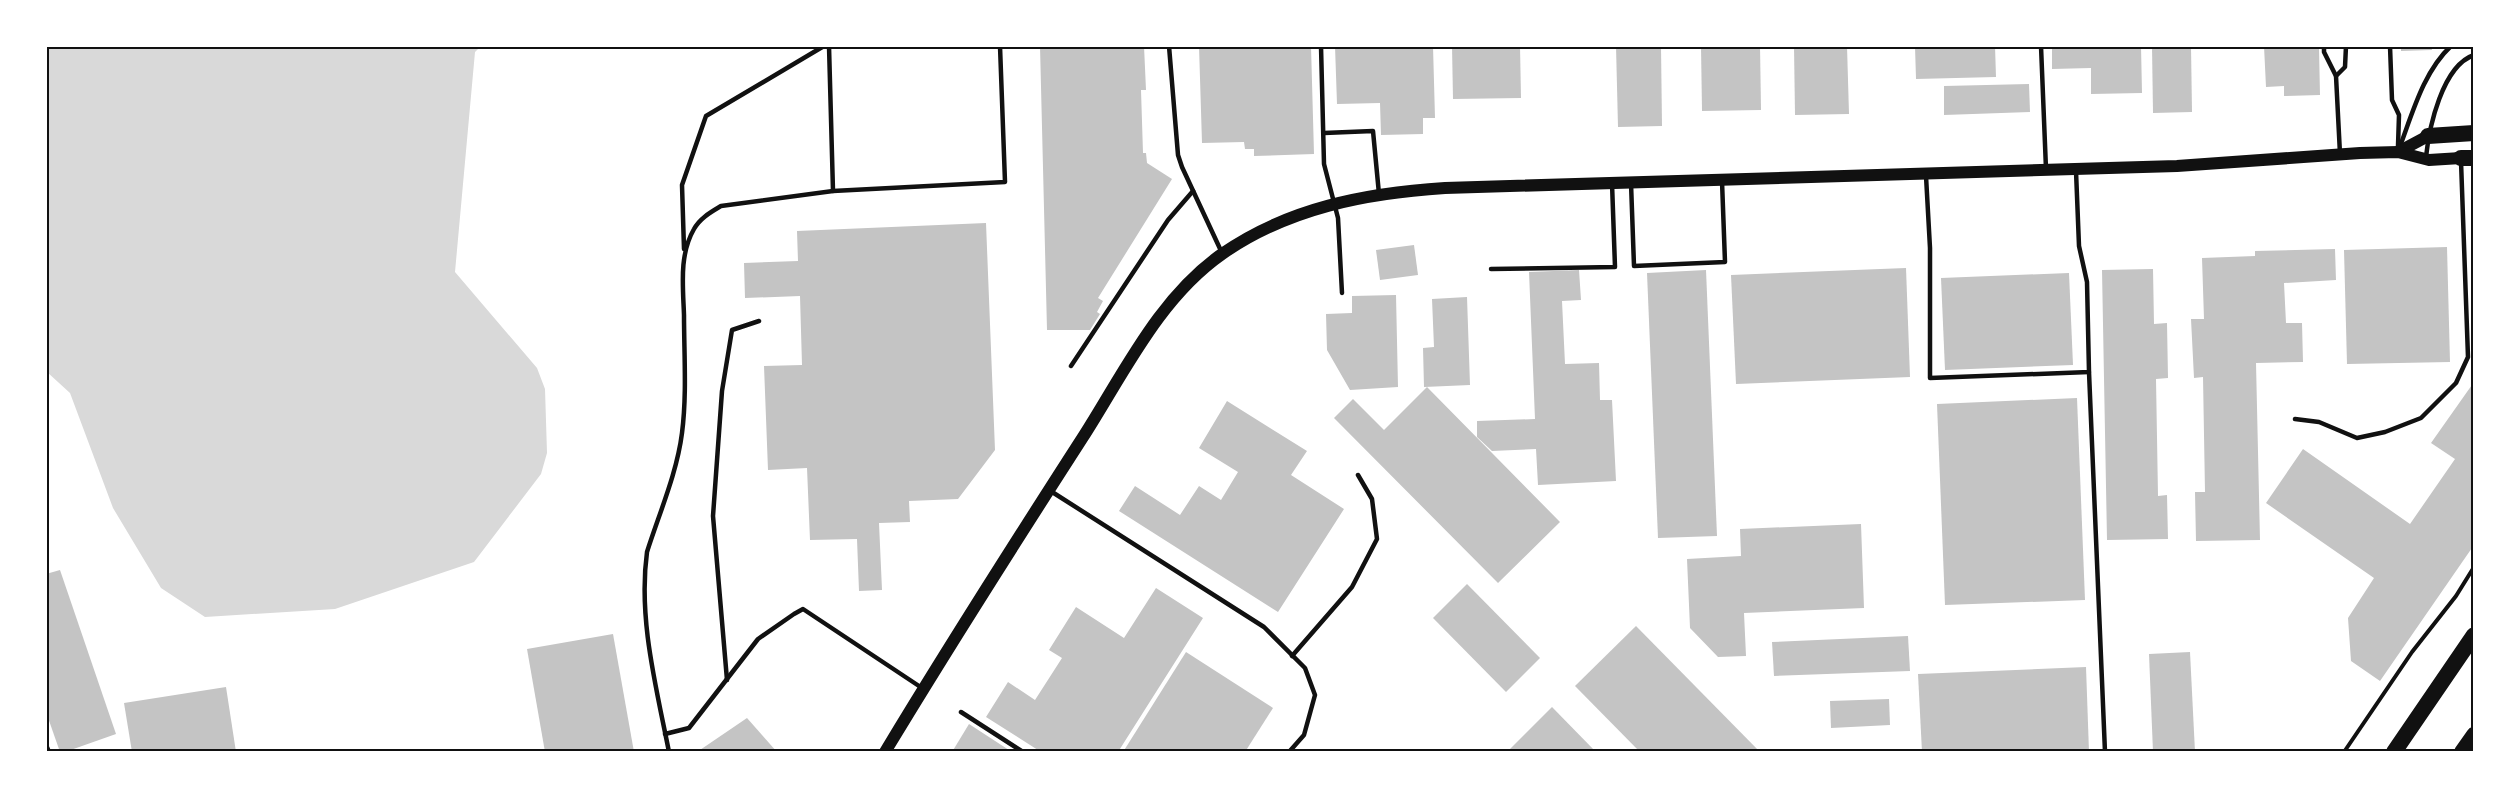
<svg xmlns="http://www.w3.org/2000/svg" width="2520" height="798" font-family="'Work Sans',sans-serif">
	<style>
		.water { fill: #d9d9d9 }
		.building { fill: #c4c4c4 }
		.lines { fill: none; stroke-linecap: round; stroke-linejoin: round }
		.path { stroke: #111; stroke-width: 4 }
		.service { stroke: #111; stroke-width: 4.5 }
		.secondary { stroke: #111; stroke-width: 12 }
		.motorway { stroke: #111; stroke-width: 16 }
		.neatline { fill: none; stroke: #111; stroke-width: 2 }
	</style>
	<rect width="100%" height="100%" fill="#fff"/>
	<polygon class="water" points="46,47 480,47 475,52 455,272 537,368 545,389 547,453 541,474 474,562 335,609 205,617 161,588 113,508 70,393 47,372"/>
	<g class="building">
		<polygon points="1040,46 1144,46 1146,90 1141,90 1143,153 1146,153 1147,163 1172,179 1098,298 1103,301 1097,312 1100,314 1090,330 1047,330"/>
		<polygon points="1199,46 1311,46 1314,154 1254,156 1254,149 1245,149 1244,142 1202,143"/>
		<polygon points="1335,46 1433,46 1435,118 1423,118 1423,134 1381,135 1380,103 1337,104"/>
		<polygon points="1452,46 1520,46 1521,98 1453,99"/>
		<polygon points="1616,46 1661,46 1662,126 1618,127"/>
		<polygon points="1701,46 1760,46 1761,110 1702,111"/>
		<polygon points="1794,46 1847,46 1849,114 1795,115"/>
		<polygon points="1915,46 1995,46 1996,77 1916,79"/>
		<polygon points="2052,46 2141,46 2142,93 2091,94 2091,68 2052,69"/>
		<polygon points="2152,46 2191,46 2192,112 2153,113"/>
		<rect x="2223" y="46" width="33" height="3"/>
		<polygon points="2264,46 2319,48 2320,95 2284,96 2284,86 2266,87"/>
		<polygon points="2401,46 2431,46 2432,50 2401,51"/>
		<polygon points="2029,84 2030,112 1944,115 1944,86"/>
		<polygon points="986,223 995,450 958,499 909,501 910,522 879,523 882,590 859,591 857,539 810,540 807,468 768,470 764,366 802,365 800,296 745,298 744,263 798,261 797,231"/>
		<polygon points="1414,245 1418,275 1380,280 1376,250"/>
		<polygon points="2447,247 2450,362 2347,364 2344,250"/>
		<polygon points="2335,249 2336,280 2284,283 2286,323 2302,323 2303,362 2256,363 2260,540 2196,541 2195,492 2205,492 2203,377 2194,378 2191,319 2204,319 2202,258 2255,256 2255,251"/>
		<polygon points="1906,268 1910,377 1736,384 1731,275"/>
		<polygon points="2153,269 2154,324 2167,323 2168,378 2156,379 2158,496 2167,495 2168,539 2107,540 2102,270"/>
		<polygon points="1579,270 1581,300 1562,301 1565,364 1599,363 1600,400 1612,400 1616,481 1538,485 1536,449 1492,451 1477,437 1477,421 1535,419 1529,272"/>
		<polygon points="1706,270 1717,536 1658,538 1647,273"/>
		<polygon points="2069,273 2073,365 1945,370 1941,278"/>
		<polygon points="1396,295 1398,387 1350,390 1327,350 1326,314 1352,313 1352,296"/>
		<polygon points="1467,297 1470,385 1424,387 1423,348 1434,347 1432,299"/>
		<polygon points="2474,382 2474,545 2380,681 2351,661 2348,618 2374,578 2266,503 2303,449 2410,524 2455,459 2431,443"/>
		<polygon points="1427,387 1560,522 1498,583 1334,418 1353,399 1384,430"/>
		<polygon points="2077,398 2085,600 1945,605 1937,404"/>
		<polygon points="1227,401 1307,451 1291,475 1344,509 1278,612 1119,511 1135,486 1180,515 1199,486 1221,500 1238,472 1199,448"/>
		<polygon points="1861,524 1864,608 1744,613 1746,656 1718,657 1690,628 1687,559 1741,556 1740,529"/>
		<polygon points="60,570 116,734 65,752 60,752 46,712 46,574"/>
		<polygon points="1467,584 1540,658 1506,692 1433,618"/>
		<polygon points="1156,588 1203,618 1118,752 1041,752 986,717 1008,682 1035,700 1062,658 1049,650 1076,607 1124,638"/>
		<polygon points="1636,626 1760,752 1640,752 1575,686"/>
		<polygon points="613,634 634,752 545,752 527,649"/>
		<polygon points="1908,636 1910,671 1774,676 1772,642"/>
		<polygon points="1186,652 1273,708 1245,752 1123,752"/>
		<polygon points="2190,652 2195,752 2153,752 2149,654"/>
		<polygon points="2086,667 2089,752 1922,752 1918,674"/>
		<polygon points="226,687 236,752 132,752 124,703"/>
		<polygon points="1889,699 1890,725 1831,728 1830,701"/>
		<polygon points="1552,707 1596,752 1507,752"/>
		<polygon points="747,718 777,752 697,752"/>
		<polygon points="969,724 1012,752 952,752"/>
	</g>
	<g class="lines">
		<polyline class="path" points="2344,752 2412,652 2456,596 2474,567"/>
		<g class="service">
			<polyline points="829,46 833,191"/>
			<polyline points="1169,46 1178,155 1182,167 1222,253"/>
			<polyline points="1321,46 1324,164 1338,218 1342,293"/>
			<polyline points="2041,46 2046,169"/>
			<polyline points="2324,46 2324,52 2336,76 2340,154"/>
			<polyline points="2390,46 2392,100 2399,115 2398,146"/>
			<polyline points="2336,76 2345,67 2346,46"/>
			<polyline points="1324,133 1373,131 1379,194"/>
			<path d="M2399,149C2412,115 2423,72 2451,46"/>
			<path d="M2426,157C2429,128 2442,66 2474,55"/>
			<polyline points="1926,176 1930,248 1930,378 2089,372 2087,282 2079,246 2076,171"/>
			<polyline points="1631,183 1634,266 1725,262 1722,181"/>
			<polyline points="684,249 682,185 706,116 824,46"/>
			<polyline points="1491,269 1615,267 1612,183"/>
			<polyline points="1071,366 1168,220 1193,191"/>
			<polyline points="2089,372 2105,752"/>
			<polyline points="2295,419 2319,422 2357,438 2385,432 2421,418 2456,383 2468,357 2461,161"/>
			<polyline points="1049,490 1264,627 1305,668 1315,695 1304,735 1289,752"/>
			<polyline points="1292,656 1352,587 1377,539 1372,499 1358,475"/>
			<polyline points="727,680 713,516 722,391 732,330 759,321"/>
			<polyline points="961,712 1023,752"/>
			<polyline points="665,734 689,728 758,639 794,614 803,609 922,688"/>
			<polyline points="46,745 49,752"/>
			<path d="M669,752C656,686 638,618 647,552C659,514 677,473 682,433C687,394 684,354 684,315C683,286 679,255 694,229C700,218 711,212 721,206L833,191L1005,182L1000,46"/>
		</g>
		<g class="secondary">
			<polyline points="2398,152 2428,136"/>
			<path d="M885,752C949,646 1016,541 1083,437C1124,373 1159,298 1222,254C1288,208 1366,193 1445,188L2177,166L2360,153L2398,152L2429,160L2461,158"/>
		</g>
		<g class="motorway">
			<polyline points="2428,136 2474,133"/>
			<polyline points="2461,158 2474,158"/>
			<polyline points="2394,752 2474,635"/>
			<polyline points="2462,752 2474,735"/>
		</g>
	</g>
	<rect width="2520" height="798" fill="none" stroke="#ffffff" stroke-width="96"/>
	<rect x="48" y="48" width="2424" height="702" class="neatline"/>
</svg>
